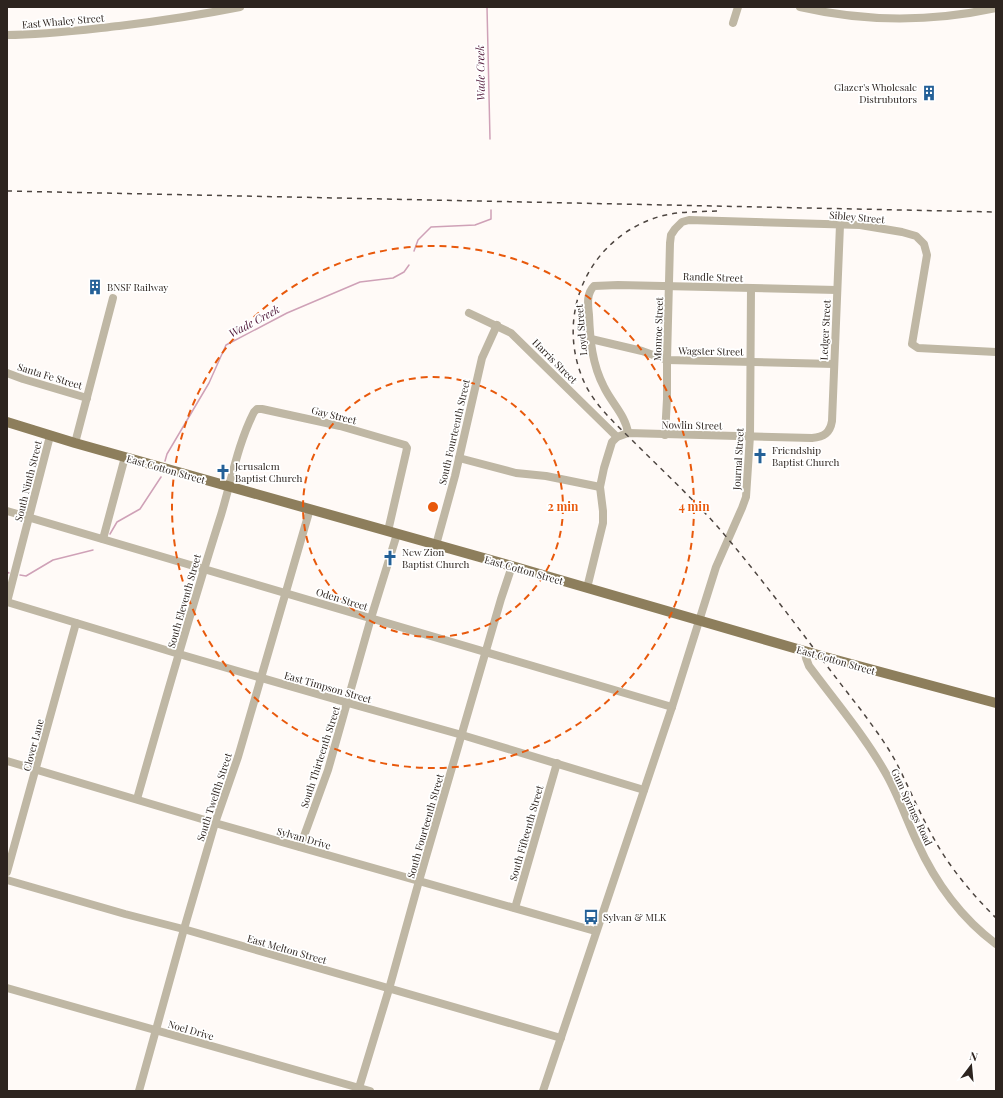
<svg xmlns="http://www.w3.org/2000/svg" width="1003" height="1098" font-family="'Playfair Display',serif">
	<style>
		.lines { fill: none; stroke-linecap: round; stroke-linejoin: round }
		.stream { stroke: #cfa1b7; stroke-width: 1.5 }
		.minor { stroke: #bfb7a4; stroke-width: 8 }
		.major { stroke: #8d7e5c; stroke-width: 10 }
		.rail { stroke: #4d4540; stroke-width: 1.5; stroke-dasharray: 5 5; stroke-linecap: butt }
		.ring { fill: none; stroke: #e8590c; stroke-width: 2; stroke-dasharray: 7 5 }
		.labels { text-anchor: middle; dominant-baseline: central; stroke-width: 3.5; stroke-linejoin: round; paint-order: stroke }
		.street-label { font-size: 10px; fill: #2d241f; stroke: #fff }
		.poi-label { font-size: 10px; fill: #2d241f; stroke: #fff; text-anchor: start }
		.water-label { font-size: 11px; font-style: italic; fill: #501939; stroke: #fff }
		.centre { fill: #e8590c; stroke: #fff; stroke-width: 2 }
		.ring-label { font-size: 12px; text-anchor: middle; font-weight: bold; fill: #e8590c; stroke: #fff; stroke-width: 3.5; stroke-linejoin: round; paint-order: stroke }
	</style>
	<rect width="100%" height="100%" fill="#fffaf7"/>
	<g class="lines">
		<g class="stream">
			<polyline points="487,7 490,139"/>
			<polyline points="414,251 418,240 431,227 475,225 491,219 491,210"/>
			<polyline points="165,461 167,454 209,383 226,345 287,313 360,282 393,278 404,272 409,265"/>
			<polyline points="110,534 117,522 140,509 161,477"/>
			<polyline points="7,572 9,573"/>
			<polyline points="20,575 26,576 53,560 93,550"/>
		</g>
		<g class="minor">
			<path d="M800,7C865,22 931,22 996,8"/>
			<polyline points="733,23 738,7"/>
			<path d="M7,35C45,35 82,30 119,26C160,21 200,15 240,7"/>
			<polyline points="469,313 511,333 617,437"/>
			<polyline points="591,339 642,351 667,360 834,364"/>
			<polyline points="7,373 23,379 87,398"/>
			<path d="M628,433C626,416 611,402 604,387C592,364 590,340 589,315C588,305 586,294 594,286L618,285L837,290"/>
			<polyline points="665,435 667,399 667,360 670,243 671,235 675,229 682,222 689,220 860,225 902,232 916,236 924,244 927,255 912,344 918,348 996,352"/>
			<polyline points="75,443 113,298"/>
			<polyline points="459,458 516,473 546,476 600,487"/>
			<polyline points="7,511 672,707"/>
			<polyline points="103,539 125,457"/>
			<polyline points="436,545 455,476 482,358 497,325"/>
			<path d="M587,588L603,523V511L600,487L604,468L612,442L617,437L628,433L812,438C824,437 830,433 832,421L840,225"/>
			<polyline points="7,602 179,654 348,703 462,735 644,790"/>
			<polyline points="7,602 50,436"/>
			<path d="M805,651L806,658L809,666C835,701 864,735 885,772C898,794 906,819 917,842C935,882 960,917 996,944"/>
			<polyline points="7,761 215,823 595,931"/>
			<path d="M137,799C164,704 191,609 221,515C231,482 238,443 254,412L257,409H262L340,426L405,445L407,448L406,453L388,531"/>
			<polyline points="300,847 328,770 371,618 397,534"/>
			<polyline points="7,872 76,623"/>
			<polyline points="7,880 125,914 187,930 561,1038"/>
			<polyline points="515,908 557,763"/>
			<polyline points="7,988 370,1091"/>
			<polyline points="139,1091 184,929 215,823 238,757 310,509"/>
			<polyline points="358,1091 389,989 419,881 501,599 512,566"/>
			<polyline points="543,1091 672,707 716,567 742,508 746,497 750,436 751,288"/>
		</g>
		<polyline class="major" points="7,422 75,443 512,566 825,657 996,703"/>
		<g class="rail">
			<polyline points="7,191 996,212"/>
			<path d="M717,211C695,212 673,211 652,219C584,244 554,321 586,386C598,409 618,426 636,444C663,471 691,497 717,526C768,585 813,649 861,710C874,728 888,746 898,766C914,798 928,833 949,863C963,883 979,901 996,918"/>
		</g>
	</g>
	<g class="ring">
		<circle cx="433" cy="507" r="130"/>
		<circle cx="433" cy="507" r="261"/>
	</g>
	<defs>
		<symbol id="building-bare" viewBox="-9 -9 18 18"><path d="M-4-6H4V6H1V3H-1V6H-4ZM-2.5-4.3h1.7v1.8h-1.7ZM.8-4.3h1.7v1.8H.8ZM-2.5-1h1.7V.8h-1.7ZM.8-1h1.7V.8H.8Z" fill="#246097" stroke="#fff" stroke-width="2.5" paint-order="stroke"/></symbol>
		<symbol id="church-bare" viewBox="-9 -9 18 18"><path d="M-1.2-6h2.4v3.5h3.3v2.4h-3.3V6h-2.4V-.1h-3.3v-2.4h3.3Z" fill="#246097" stroke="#fff" stroke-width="2.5" paint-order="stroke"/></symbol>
		<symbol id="bus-bare" viewBox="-9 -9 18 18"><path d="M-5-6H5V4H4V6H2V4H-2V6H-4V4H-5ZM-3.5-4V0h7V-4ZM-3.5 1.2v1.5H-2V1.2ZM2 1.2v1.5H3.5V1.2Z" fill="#246097" stroke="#fff" stroke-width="2.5" paint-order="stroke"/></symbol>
	</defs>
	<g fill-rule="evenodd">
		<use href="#building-bare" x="918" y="82" width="22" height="22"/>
		<use href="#building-bare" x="84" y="276" width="22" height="22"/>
		<use href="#church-bare" x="749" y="445" width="22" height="22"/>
		<use href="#church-bare" x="212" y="461" width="22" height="22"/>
		<use href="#church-bare" x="379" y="547" width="22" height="22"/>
		<use href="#bus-bare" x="580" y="906" width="22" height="22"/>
	</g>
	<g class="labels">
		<g class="street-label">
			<text transform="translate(63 21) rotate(-5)">East Whaley Street</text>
			<text transform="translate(857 217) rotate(5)">Sibley Street</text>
			<text transform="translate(713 277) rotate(2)">Randle Street</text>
			<text transform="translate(658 329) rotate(-88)">Monroe Street</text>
			<text transform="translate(581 330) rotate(-95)">Loyd Street</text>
			<text transform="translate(825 330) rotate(-87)">Ledger Street</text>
			<text transform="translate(711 351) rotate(1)">Wagster Street</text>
			<text transform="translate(555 361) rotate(45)">Harris Street</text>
			<text transform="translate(50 376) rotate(17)">Santa Fe Street</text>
			<text transform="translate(334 415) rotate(14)">Gay Street</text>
			<text transform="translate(692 425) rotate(1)">Nowlin Street</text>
			<text transform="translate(454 432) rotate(-77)">South Fourteenth Street</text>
			<text transform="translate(738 459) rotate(-87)">Journal Street</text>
			<text transform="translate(166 469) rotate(16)">East Cotton Street</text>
			<text transform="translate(28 481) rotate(-76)">South Ninth Street</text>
			<text transform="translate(524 570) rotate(16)">East Cotton Street</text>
			<text transform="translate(342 599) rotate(17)">Oden Street</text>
			<text transform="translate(184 601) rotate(-74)">South Eleventh Street</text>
			<text transform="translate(836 660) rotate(16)">East Cotton Street</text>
			<text transform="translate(328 687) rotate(16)">East Timpson Street</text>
			<text transform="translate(33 745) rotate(-75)">Clover Lane</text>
			<text transform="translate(320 757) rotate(-72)">South Thirteenth Street</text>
			<text transform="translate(214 797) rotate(-72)">South Twelfth Street</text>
			<text transform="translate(912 807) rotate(65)">Gum Springs Road</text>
			<text transform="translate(425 826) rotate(-74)">South Fourteenth Street</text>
			<text transform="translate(526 833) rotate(-74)">South Fifteenth Street</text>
			<text transform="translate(304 838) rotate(16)">Sylvan Drive</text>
			<text transform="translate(287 949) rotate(16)">East Melton Street</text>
			<text transform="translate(191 1030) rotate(16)">Noel Drive</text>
		</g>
		<g class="poi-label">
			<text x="917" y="87" text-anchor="end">Glazer's Wholesale<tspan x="917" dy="12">Distrubutors</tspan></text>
			<text x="107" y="287">BNSF Railway</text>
			<text x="772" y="450">Friendship<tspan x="772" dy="12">Baptist Church</tspan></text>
			<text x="235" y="466">Jerusalem<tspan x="235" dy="12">Baptist Church</tspan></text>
			<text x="402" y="552">New Zion<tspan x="402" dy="12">Baptist Church</tspan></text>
			<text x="603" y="917">Sylvan &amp; MLK</text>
		</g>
		<g class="water-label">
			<text transform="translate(480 73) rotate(-91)">Wade Creek</text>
			<text transform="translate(254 321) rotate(-28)">Wade Creek</text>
		</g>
	</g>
	<circle cx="433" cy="507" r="6" class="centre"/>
	<g class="ring-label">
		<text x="563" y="511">2 min</text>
		<text x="694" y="511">4 min</text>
	</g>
	<rect width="1003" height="1098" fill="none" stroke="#2d241f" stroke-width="16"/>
	<g transform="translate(971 1066) rotate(16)" stroke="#ffffff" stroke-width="3" paint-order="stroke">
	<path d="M0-3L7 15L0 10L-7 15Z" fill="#2d241f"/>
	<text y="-6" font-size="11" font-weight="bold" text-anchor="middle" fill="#2d241f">N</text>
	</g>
</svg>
